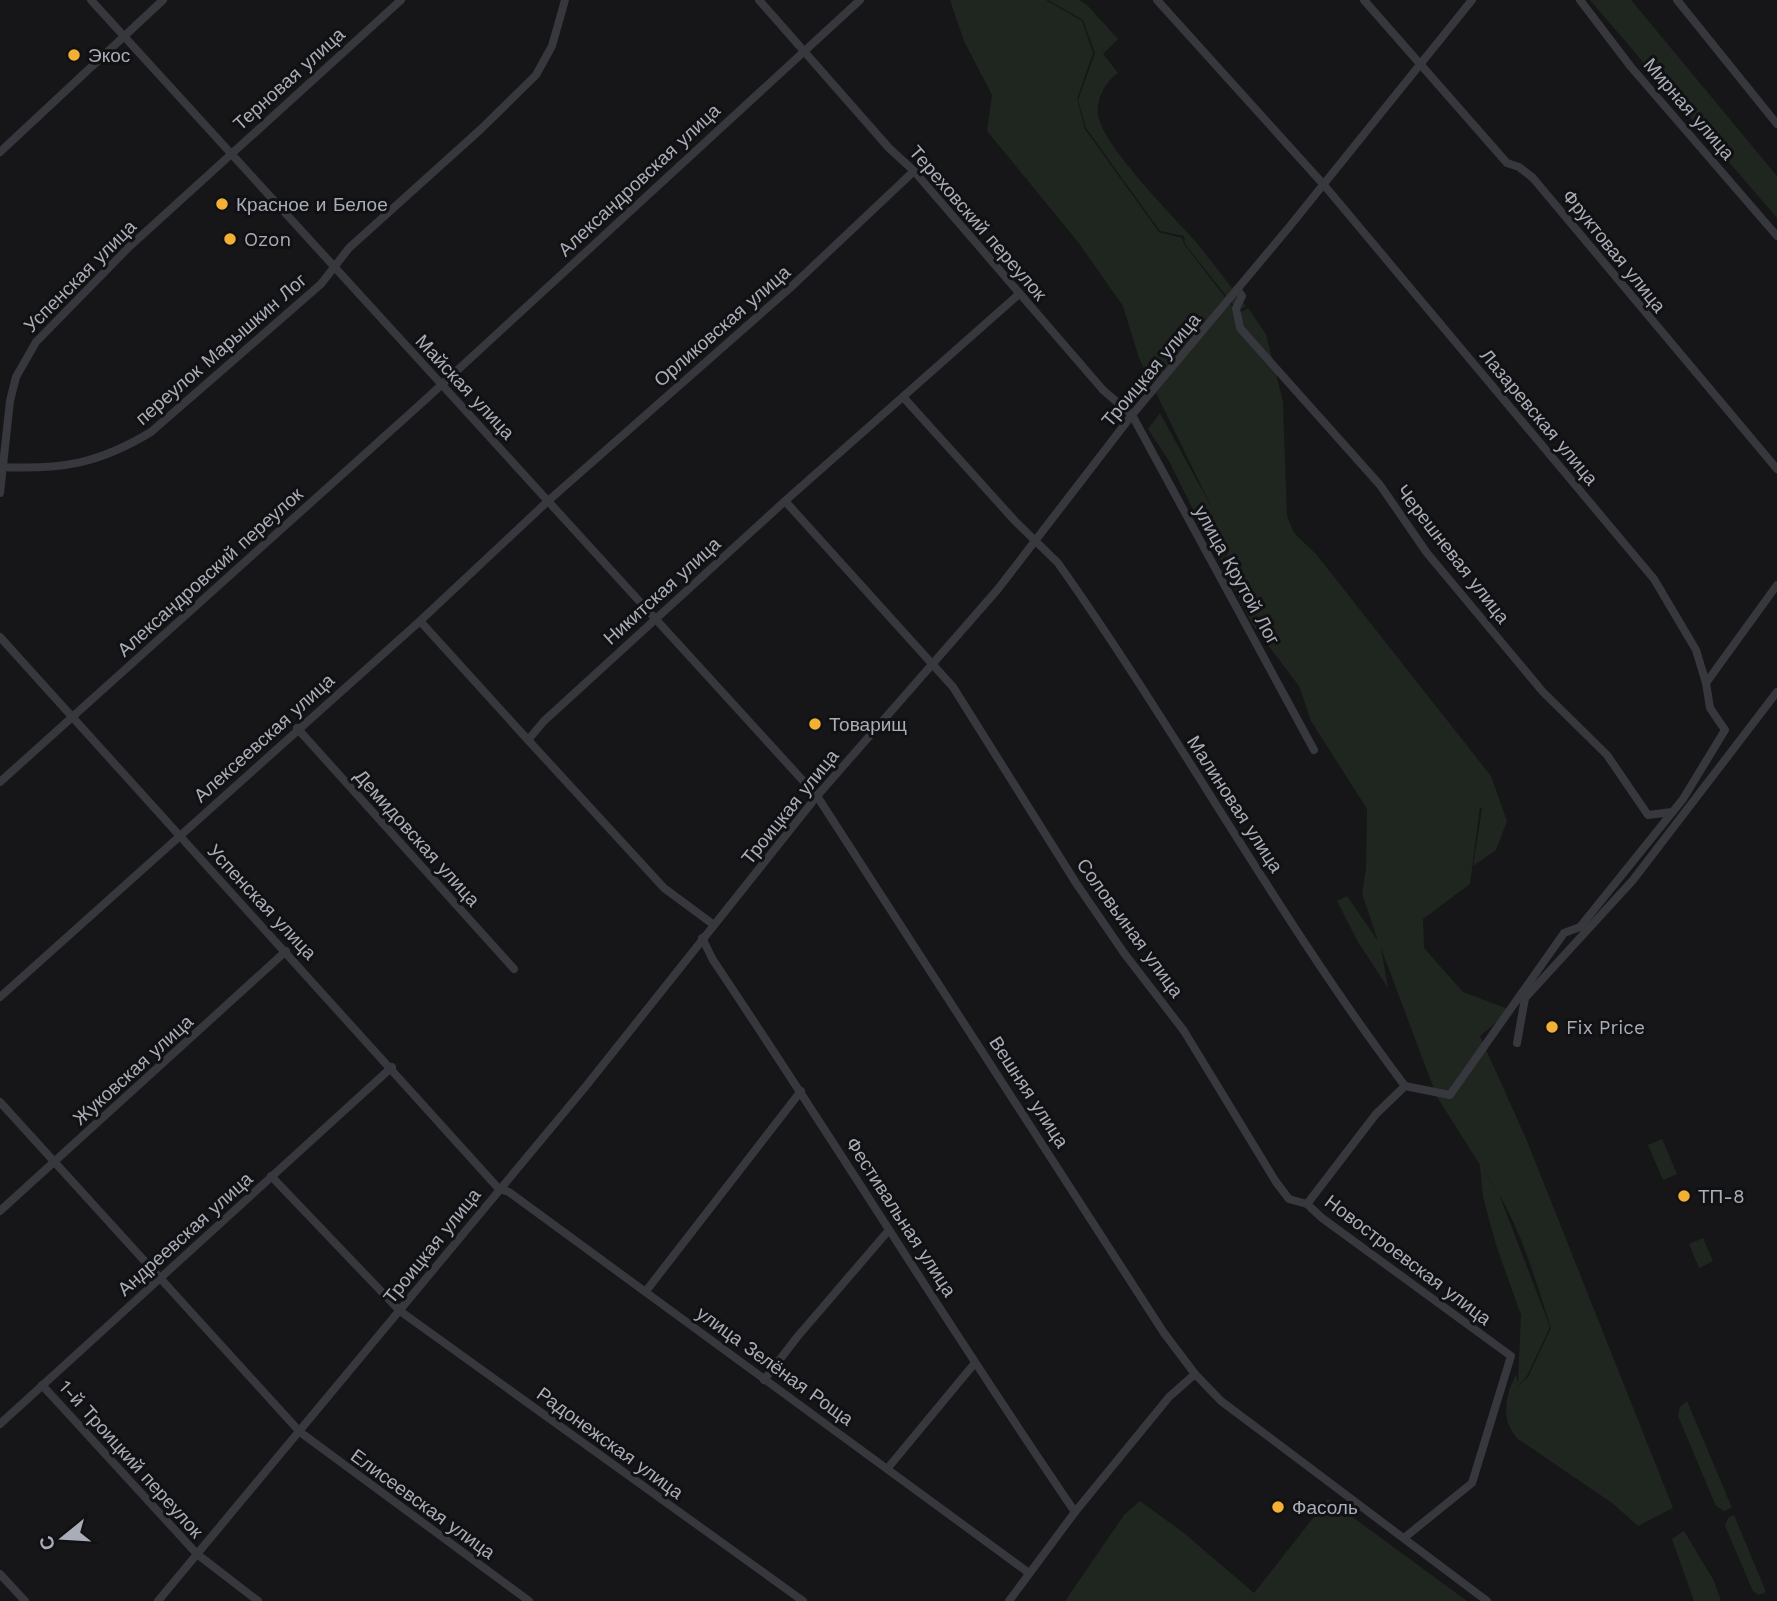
<svg xmlns="http://www.w3.org/2000/svg" width="1777" height="1601" font-family="'Work Sans',sans-serif">
	<style>
		.green { fill: #1e261f; fill-rule: evenodd }
		.lines { fill: none; stroke-linecap: round; stroke-linejoin: round }
		.minor { stroke: #37383d; stroke-width: 8 }
		.poi-dot { fill: #f2b134; stroke: #111113; stroke-width: 2.5 }
		.labels { text-anchor: middle; dominant-baseline: central; stroke-width: 6; stroke-linejoin: round; paint-order: stroke }
		.poi-label { font-size: 19px; fill: #a8adb8; stroke: #111113; text-anchor: start }
		.street-label { font-size: 19px; fill: #a8adb8; stroke: #111113 }
	</style>
	<rect width="100%" height="100%" fill="#161618"/>
	<g class="green">
		<path d="M950,0H1046L1082,21L1093,53L1077,99L1085,129L1159,232L1182,238L1184,244L1238,314L1248,308L1266,334L1283,402L1287,516L1294,533L1316,554L1491,776L1507,821L1496,850L1473,866L1482,809L1480,807L1470,884L1423,919L1424,948L1463,992L1511,1010L1480,1036L1527,1141L1673,1508L1638,1526L1612,1503L1518,1439C1500,1420 1505,1397 1516,1374L1518,1383L1521,1315L1496,1245L1483,1197L1480,1165L1437,1097L1381,948L1388,988L1358,942L1337,901L1347,896L1378,941L1362,893L1366,869L1367,809L1311,721L1299,686L1252,624L1222,563L1231,547L1221,561L1213,536V513L1207,538L1169,461L1148,429L1160,413L1212,508L1139,358L1123,306L1078,242L987,131L992,95L964,41ZM1485,1173C1518,1217 1534,1276 1551,1328L1528,1377L1517,1387L1527,1376L1550,1327L1499,1194Z"/>
		<path d="M1048,0H1079L1086,4L1118,39L1103,54L1118,73C1105,82 1094,102 1099,119C1107,150 1173,216 1196,242C1213,263 1229,285 1246,306L1238,311L1185,244L1184,236L1160,231L1086,128L1078,100L1095,53L1083,20Z"/>
		<polygon points="1590,0 1631,0 1777,176 1777,218"/>
		<polygon points="1662,1139 1677,1174 1663,1180 1648,1145"/>
		<polygon points="1703,1238 1713,1261 1699,1268 1689,1244"/>
		<polygon points="1687,1401 1732,1508 1724,1511 1716,1506 1678,1416 1680,1407"/>
		<polygon points="1328,1499 1467,1601 1065,1601 1124,1515 1140,1501 1184,1533 1254,1593"/>
		<polygon points="1734,1515 1766,1592 1759,1595 1753,1591 1725,1526 1728,1518"/>
		<polygon points="1684,1531 1714,1581 1721,1601 1694,1601 1672,1539"/>
	</g>
	<g class="lines">
		<g class="minor">
			<polyline points="91,0 817,796 1164,1333 1195,1374 1221,1401 1487,1601"/>
			<polyline points="759,0 889,148 914,171 1103,390 1132,415 1314,750"/>
			<polyline points="1157,0 1324,185 1654,579 1696,650 1706,683"/>
			<polyline points="1364,0 1507,163 1519,167 1533,178 1777,469"/>
			<polyline points="1580,0 1631,67 1777,236"/>
			<polyline points="1677,0 1777,124"/>
			<polyline points="0,152 163,0"/>
			<polyline points="1237,289 1242,296 1236,308 1240,328 1380,485 1427,553 1543,692 1607,755 1648,815 1672,812"/>
			<path d="M904,398L1015,521L1058,563C1179,734 1279,919 1405,1086"/>
			<path d="M0,467C61,470 98,464 151,432L321,284L349,248L481,129L536,75L552,46L565,0"/>
			<polyline points="0,493 10,401 16,377 36,342 129,247 401,0"/>
			<polyline points="785,501 953,687 1076,883 1124,953 1184,1031 1276,1182 1289,1199 1307,1204"/>
			<polyline points="420,621 528,740"/>
			<polyline points="0,637 499,1189 509,1192 1029,1573"/>
			<polyline points="297,728 514,969"/>
			<polyline points="0,782 425,400 860,0"/>
			<polyline points="714,925 664,888 528,740 544,721 785,501 1018,295"/>
			<path d="M702,938L713,960C836,1143 951,1331 1075,1512"/>
			<polyline points="0,997 420,621 548,501 790,288 914,171"/>
			<polyline points="1517,1043 1525,998 1633,880 1777,692"/>
			<polyline points="0,1102 300,1432 529,1601"/>
			<polyline points="271,1176 400,1311 803,1601"/>
			<polyline points="0,1211 286,951"/>
			<polyline points="646,1291 801,1091"/>
			<polyline points="764,1380 798,1336 889,1230"/>
			<polyline points="42,1385 197,1554 258,1601"/>
			<polyline points="0,1424 392,1067"/>
			<polyline points="887,1469 974,1364"/>
			<polyline points="1404,1538 1472,1483 1511,1356 1322,1218 1307,1204 1376,1114 1405,1086 1450,1095 1564,933 1580,927 1683,799 1725,730 1710,708 1706,683 1777,585"/>
			<polyline points="0,1574 25,1601"/>
			<polyline points="158,1601 586,1086 817,796 998,589 1132,415 1290,226 1472,0"/>
			<polyline points="1009,1601 1075,1512 1169,1397 1195,1374"/>
		</g>
	</g>
	<g class="poi-dot">
		<circle cx="74" cy="55" r="7"/>
		<circle cx="222" cy="204" r="7"/>
		<circle cx="230" cy="239" r="7"/>
		<circle cx="815" cy="724" r="7"/>
		<circle cx="1552" cy="1027" r="7"/>
		<circle cx="1684" cy="1196" r="7"/>
		<circle cx="1278" cy="1507" r="7"/>
	</g>
	<g class="labels">
		<g class="poi-label">
			<text x="88" y="55">Экос</text>
			<text x="236" y="204">Красное и Белое</text>
			<text x="244" y="239">Ozon</text>
			<text x="829" y="724">Товарищ</text>
			<text x="1566" y="1027">Fix Price</text>
			<text x="1698" y="1196">ТП-8</text>
			<text x="1292" y="1507">Фасоль</text>
		</g>
		<g class="street-label">
			<text transform="translate(289 79) rotate(-42)">Терновая улица</text>
			<text transform="translate(1689 109) rotate(49)">Мирная улица</text>
			<text transform="translate(639 180) rotate(-43)">Александровская улица</text>
			<text transform="translate(978 223) rotate(49)">Тереховский переулок</text>
			<text transform="translate(1614 251) rotate(51)">Фруктовая улица</text>
			<text transform="translate(80 276) rotate(-45)">Успенская улица</text>
			<text transform="translate(722 326) rotate(-41)">Орликовская улица</text>
			<text transform="translate(221 349) rotate(-41)">переулок Марышкин Лог</text>
			<text transform="translate(1151 370) rotate(-50)">Троицкая улица</text>
			<text transform="translate(465 387) rotate(47)">Майская улица</text>
			<text transform="translate(1539 417) rotate(50)">Лазаревская улица</text>
			<text transform="translate(1453 554) rotate(52)">Черешневая улица</text>
			<text transform="translate(210 572) rotate(-42)">Александровский переулок</text>
			<text transform="translate(1237 575) rotate(61)">улица Крутой Лог</text>
			<text transform="translate(662 591) rotate(-42)">Никитская улица</text>
			<text transform="translate(264 738) rotate(-42)">Алексеевская улица</text>
			<text transform="translate(1235 804) rotate(57)">Малиновая улица</text>
			<text transform="translate(790 807) rotate(-51)">Троицкая улица</text>
			<text transform="translate(417 838) rotate(48)">Демидовская улица</text>
			<text transform="translate(262 902) rotate(47)">Успенская улица</text>
			<text transform="translate(1130 928) rotate(54)">Соловьиная улица</text>
			<text transform="translate(133 1070) rotate(-42)">Жуковская улица</text>
			<text transform="translate(1029 1092) rotate(57)">Вешняя улица</text>
			<text transform="translate(901 1217) rotate(57)">Фестивальная улица</text>
			<text transform="translate(185 1234) rotate(-42)">Андреевская улица</text>
			<text transform="translate(432 1246) rotate(-51)">Троицкая улица</text>
			<text transform="translate(1408 1260) rotate(37)">Новостроевская улица</text>
			<text transform="translate(775 1366) rotate(36)">улица Зелёная Роща</text>
			<text transform="translate(610 1443) rotate(36)">Радонежская улица</text>
			<text transform="translate(131 1459) rotate(48)">1-й Троицкий переулок</text>
			<text transform="translate(423 1504) rotate(36)">Елисеевская улица</text>
		</g>
	</g>
	<g transform="translate(63 1538) rotate(252)" stroke="#111113" stroke-width="5" paint-order="stroke">
	<path d="M0-5L12 26L0 18L-12 26Z" fill="#a8adb8"/>
	<text y="-10" font-size="19" font-weight="bold" text-anchor="middle" fill="#a8adb8">С</text>
	</g>
</svg>
